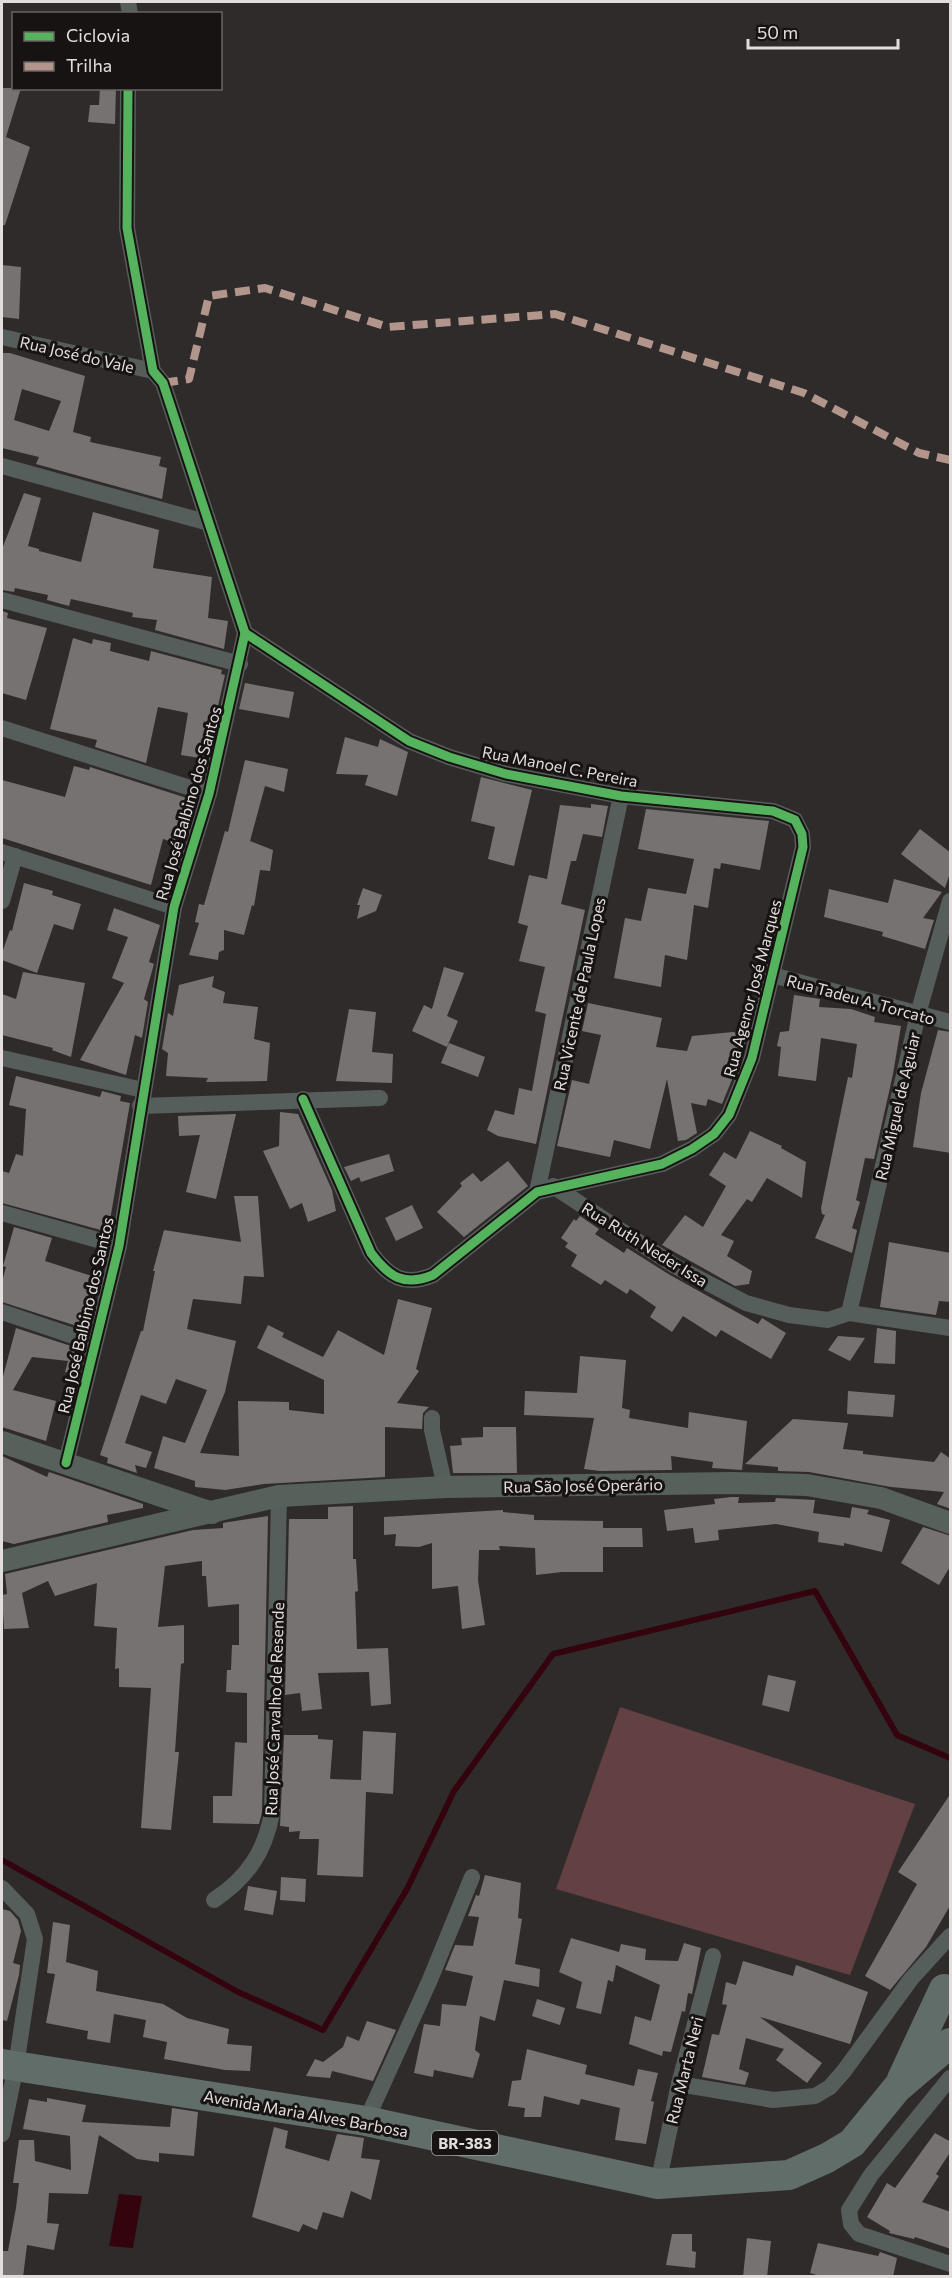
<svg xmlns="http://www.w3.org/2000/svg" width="952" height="2278" font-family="Commissioner,sans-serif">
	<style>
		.green { fill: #634042 }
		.water { fill: #33040d }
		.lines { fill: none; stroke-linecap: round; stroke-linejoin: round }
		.stream { stroke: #33040d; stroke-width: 6 }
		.building { fill: #777272; fill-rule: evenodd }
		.street { stroke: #565e5b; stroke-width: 16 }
		.secondary { stroke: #56615c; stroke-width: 22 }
		.highway { stroke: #606d69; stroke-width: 30 }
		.quiet { stroke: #b2968c; stroke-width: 8; stroke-dasharray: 15 8; stroke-linecap: butt }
		.cycleway-casing { stroke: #171313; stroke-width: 13 }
		.cycleway { stroke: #56b35d; stroke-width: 9 }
		.labels { text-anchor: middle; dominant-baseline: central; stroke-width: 6; stroke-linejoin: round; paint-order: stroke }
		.shield { fill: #171313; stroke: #a6a0a0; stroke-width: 1.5 }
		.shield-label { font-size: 15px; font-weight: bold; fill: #e3dddd }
		.street-label { font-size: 16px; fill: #e3dddd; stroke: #171313 }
	</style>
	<rect width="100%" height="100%" fill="#302b2b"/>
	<polygon class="green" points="620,1707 915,1804 850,1975 556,1889"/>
	<polygon class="water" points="119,2194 142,2196 133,2248 109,2246"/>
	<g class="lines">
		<polyline class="stream" points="2,1860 238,1992 323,2030 407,1889 454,1791 553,1654 815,1591 897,1735 950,1758"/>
	</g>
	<g class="building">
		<polygon points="2,88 21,88 6,137 30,147 5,225 2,225"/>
		<polygon points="100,88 116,88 115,124 88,122 90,105 99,105"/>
		<polygon points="2,265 21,267 19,319 2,317"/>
		<path d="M2,353H10L85,376L73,432L91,437L90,442L161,457L159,466L167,468L162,499L36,464L39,457L2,448ZM22,389L61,401L49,431L14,420Z"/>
		<polygon points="24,493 41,498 28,546 39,549 39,551 81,562 93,512 159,530 153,568 212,577 208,618 228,621 224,649 155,630 157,620 132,617 133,613 71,599 69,606 47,600 48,595 15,588 14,592 2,590 2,549"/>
		<polygon points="2,611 8,613 7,618 47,628 26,700 2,693"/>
		<polygon points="73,638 92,644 93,639 111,643 110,651 149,661 151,651 222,670 221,674 225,675 206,759 181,755 188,713 158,707 146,763 95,747 97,740 50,729"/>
		<polygon points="245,683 294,692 289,718 239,709"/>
		<polygon points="345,737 378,747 380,739 408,752 397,796 365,785 368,775 336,774"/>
		<polygon points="245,760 288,769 284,792 265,786 250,841 273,850 270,871 260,870 254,906 252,905 244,935 224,930 224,950 219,952 218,960 189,955 199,923 195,922 199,904 204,905 225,831 228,832"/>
		<polygon points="74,766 89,770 90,767 196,801 182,845 163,839 151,885 2,838 2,780 65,797"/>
		<polygon points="481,777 532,790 514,866 488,859 495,827 471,821"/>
		<polygon points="591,804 608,806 602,837 583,834 576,861 571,861 561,904 585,910 536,1144 498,1136 487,1130 495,1110 514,1115 519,1088 532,1091 546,1014 535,1011 545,967 519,961 528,926 518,923 529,875 547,879 560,805 591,808"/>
		<polygon points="646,809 769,821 760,870 721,863 720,869 714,868 708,908 694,905 687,960 665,955 661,987 614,978 625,918 641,921 648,888 686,894 694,859 638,849"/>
		<polygon points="920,829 951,853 951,870 945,888 901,854"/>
		<polygon points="894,879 942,892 923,918 934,920 925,949 882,936 883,932 824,917 829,889 888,903"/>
		<polygon points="24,883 53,891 52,895 81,904 73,930 54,924 37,973 2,960 2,953 10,930 12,931"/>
		<polygon points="363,888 382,895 376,911 357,919 360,905 357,905"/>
		<polygon points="114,908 160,925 149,962 154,964 144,999 148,1002 142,1038 135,1035 126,1075 80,1060 124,983 112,978 128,937 107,930"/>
		<polygon points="444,967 464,973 447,1016 458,1021 447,1047 412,1031 424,1005 432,1009"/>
		<polygon points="23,972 85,983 71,1057 52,1050 53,1048 2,1035 2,994 16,999"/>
		<polygon points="214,976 212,987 225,992 223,1003 258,1007 254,1039 270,1043 267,1081 206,1082 208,1078 166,1076 168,1053 162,1049 168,1013 173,1016 179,985"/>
		<polygon points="794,995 820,999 819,1007 851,1009 875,1017 874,1022 901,1026 893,1074 874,1159 865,1158 856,1200 860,1202 852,1228 857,1230 852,1253 815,1238 825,1215 822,1214 821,1208 848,1077 852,1078 857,1044 821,1038 816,1081 778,1076 781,1047 777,1046 780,1032 789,1031"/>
		<polygon points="588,1003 662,1018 656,1047 687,1051 692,1036 733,1032 747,1035 742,1055 722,1104 708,1099 706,1106 691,1103 697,1133 686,1140 678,1141 667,1079 650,1149 614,1140 610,1157 557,1146 572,1080 589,1084 601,1035 582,1031"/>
		<polygon points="349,1009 376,1012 372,1052 393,1054 392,1083 336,1081"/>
		<polygon points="938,1030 951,1032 951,1153 913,1147 921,1093"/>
		<polygon points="449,1043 485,1057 478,1077 441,1063"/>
		<polygon points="16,1076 100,1097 102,1091 121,1096 120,1101 130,1103 108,1232 2,1203 2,1171 9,1173 16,1154 23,1156 26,1109 9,1105"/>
		<polygon points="280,1112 298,1114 332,1190 336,1211 308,1222 302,1203 290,1209 263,1151 279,1146"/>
		<polygon points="236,1114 216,1199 186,1192 200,1135 179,1136 178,1116"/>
		<polygon points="750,1131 782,1146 781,1148 806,1162 802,1198 767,1178 752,1202 747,1199 721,1235 734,1241 727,1256 752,1271 749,1284 735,1286 662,1245 685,1215 703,1227 726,1186 709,1175 724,1152 736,1159"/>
		<polygon points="389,1154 394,1171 361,1182 359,1177 351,1181 344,1167"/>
		<polygon points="508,1161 528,1186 464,1237 437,1212 462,1186 460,1183 473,1173 481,1182"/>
		<polygon points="234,1196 258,1196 264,1277 244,1276 241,1304 193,1299 187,1329 236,1341 225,1392 200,1453 239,1456 238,1401 289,1402 289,1410 324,1414 324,1380 257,1348 268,1325 284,1333 282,1337 323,1357 338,1330 384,1355 398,1299 432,1308 416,1369 419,1371 397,1403 429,1407 423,1413 422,1429 385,1427 385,1477 264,1484 225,1490 195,1487 195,1481 154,1468 163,1436 185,1443 207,1390 176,1379 166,1404 141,1395 125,1443 152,1452 146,1468 135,1465 137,1473 107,1463 108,1458 100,1455 141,1331 143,1331 155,1271 153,1271 164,1230 241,1242"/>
		<polygon points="412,1205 423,1228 396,1241 385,1218"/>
		<polygon points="580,1216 599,1229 595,1234 624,1253 627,1248 670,1275 758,1324 762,1318 786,1333 771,1359 721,1330 716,1337 683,1316 672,1332 650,1317 656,1307 630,1289 627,1294 605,1280 601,1285 571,1266 577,1255 565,1247 568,1243 561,1238 574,1219 576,1221"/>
		<polygon points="14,1227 52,1238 45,1261 98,1278 83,1328 2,1302 2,1282 6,1267 3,1266"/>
		<polygon points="889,1242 951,1253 951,1302 939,1301 936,1315 880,1307"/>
		<polygon points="16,1328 77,1348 76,1352 82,1354 77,1375 65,1372 68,1361 32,1357 13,1390 56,1401 46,1441 2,1427 2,1380"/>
		<polygon points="877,1328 896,1331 895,1364 874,1363"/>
		<polygon points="838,1336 865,1338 850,1361 828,1350"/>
		<polygon points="580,1356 626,1360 622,1408 630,1410 629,1418 688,1428 689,1412 747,1421 742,1470 712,1468 713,1462 671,1456 672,1470 600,1471 584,1469 594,1418 524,1415 525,1391 577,1393"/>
		<polygon points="848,1391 895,1395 893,1417 847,1414"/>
		<polygon points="793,1419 848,1423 843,1449 863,1451 863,1454 934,1462 941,1452 951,1459 951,1509 937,1504 944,1492 891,1487 809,1472 778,1471 778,1467 745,1464"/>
		<polygon points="483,1427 516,1427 517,1473 453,1473 450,1446 462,1445 461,1438 483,1437"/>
		<polygon points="2,1456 47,1477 49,1472 143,1504 143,1508 107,1515 108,1522 14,1544 2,1541"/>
		<polygon points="731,1497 739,1497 738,1503 775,1502 776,1498 815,1500 813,1513 850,1518 852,1507 869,1510 867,1514 890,1520 882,1552 844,1543 844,1546 818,1542 819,1532 776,1524 718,1530 719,1540 695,1543 693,1528 667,1531 664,1510 715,1504 714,1499"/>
		<polygon points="353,1506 353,1559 356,1559 358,1591 355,1592 357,1649 388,1648 391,1704 371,1706 369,1672 318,1673 322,1709 302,1711 300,1693 285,1695 289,1519 328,1519 328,1507"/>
		<polygon points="503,1510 503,1512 534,1515 534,1520 603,1521 603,1528 642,1528 643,1547 603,1547 603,1572 562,1572 536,1575 535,1548 499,1546 500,1550 479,1550 478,1580 485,1625 462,1629 458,1586 432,1589 432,1543 419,1547 395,1546 396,1534 384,1535 384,1517"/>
		<polygon points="268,1516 262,1812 259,1824 213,1823 213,1796 232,1796 235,1742 247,1743 247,1693 226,1692 227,1670 231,1670 232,1645 239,1645 239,1604 208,1607 206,1576 202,1576 202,1561 165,1566 158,1627 184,1625 184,1663 181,1664 175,1752 179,1752 171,1830 141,1828 151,1688 119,1687 119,1668 115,1669 117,1628 94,1626 97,1583 55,1596 48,1581 22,1593 29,1628 4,1629 2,1595 7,1594 5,1574 193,1530 223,1528 223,1523 229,1522"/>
		<polygon points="923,1527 951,1536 951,1565 939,1585 901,1563"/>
		<polygon points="768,1675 796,1681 789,1712 762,1705"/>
		<polygon points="363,1731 396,1733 393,1794 366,1792 363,1877 317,1875 319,1839 299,1839 300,1831 289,1832 289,1827 280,1826 284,1735 318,1735 318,1739 333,1740 330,1779 361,1780"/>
		<polygon points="951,1793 951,1904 926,1947 890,1990 865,1976 917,1884 898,1872"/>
		<polygon points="485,1875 521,1883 518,1918 522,1919 515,1964 540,1969 539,1987 504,1980 495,2021 480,2016 475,2050 480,2054 473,2078 434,2070 433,2077 414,2073 424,2024 440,2026 442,2004 466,2006 473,1976 445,1970 455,1945 473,1946 479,1917 468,1916 476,1895 479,1896"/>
		<polygon points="281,1877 306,1879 305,1902 280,1900"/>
		<polygon points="248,1886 277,1891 273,1915 244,1910"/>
		<polygon points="2,1909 10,1911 18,1920 21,1931 13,1963 20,1965 19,1975 7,2021 2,2020"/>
		<polygon points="53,1922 70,1925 66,1962 98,1971 96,1991 163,2004 187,2018 229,2029 227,2044 252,2046 250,2071 225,2070 164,2059 167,2042 143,2037 146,2020 114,2014 110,2043 87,2039 88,2031 46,2023 55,1974 47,1973"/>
		<polygon points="571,1938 619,1952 621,1944 646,1949 645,1960 678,1961 684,1943 701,1948 692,1994 688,1993 685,2012 682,2011 671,2052 663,2051 662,2056 629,2044 635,2016 651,2021 660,1985 616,1965 613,1982 608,1980 601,2014 576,2008 582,1982 559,1972"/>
		<polygon points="743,1961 793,1976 796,1965 868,1992 850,2044 760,2017 822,2063 807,2083 776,2060 784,2049 746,2038 739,2069 749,2073 745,2085 702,2077 712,2034 719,2035 727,2005 722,2004 726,1982 736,1985"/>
		<polygon points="537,1999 565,2008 560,2025 532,2016"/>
		<polygon points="367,2021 396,2030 373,2081 332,2071 330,2078 306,2076 315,2059 323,2062 343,2047 347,2036 359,2041"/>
		<polygon points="527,2049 587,2065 585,2074 634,2086 638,2069 658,2073 651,2101 654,2102 646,2144 615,2140 620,2108 581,2099 579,2105 544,2096 541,2117 524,2117 525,2108 508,2106 512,2081 521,2080"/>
		<polygon points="47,2098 86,2105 82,2122 170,2127 172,2108 198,2112 194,2156 159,2153 159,2162 137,2159 99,2135 88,2194 49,2193 47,2223 59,2224 54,2250 27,2245 23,2277 2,2277 3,2251 8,2251 16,2208 19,2183 13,2183 19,2140 34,2140 35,2161 71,2170 70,2136 23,2129 29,2099 47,2102"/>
		<polygon points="274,2127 288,2131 285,2148 329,2161 337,2134 364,2138 361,2158 380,2160 371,2200 351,2191 343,2218 323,2212 317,2230 303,2224 299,2232 252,2217"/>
		<polygon points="935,2133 951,2142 951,2151 936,2174 939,2176 922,2202 951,2212 951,2249 915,2237 914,2239 889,2233 890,2231 867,2217 887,2183 895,2188"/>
		<polygon points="672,2234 692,2234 692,2251 696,2252 695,2268 666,2265"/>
		<polygon points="747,2238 771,2241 767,2277 743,2277"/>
		<polygon points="818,2243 878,2256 880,2252 897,2258 893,2277 823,2277 810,2273"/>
	</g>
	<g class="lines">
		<g class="street">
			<polyline points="128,2 130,14"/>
			<polyline points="2,337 153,371"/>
			<polyline points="2,466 209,523"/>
			<polyline points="2,600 240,664"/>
			<path d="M245,633L409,741L449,757L506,774L621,796L773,811L795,820L802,834L803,847L752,1058L729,1115L714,1134L692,1149L662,1164L537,1192L433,1275C404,1287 389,1277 371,1253L303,1099"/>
			<polyline points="2,728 209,794"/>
			<polyline points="2,852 174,907"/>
			<polyline points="2,901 15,856"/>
			<polyline points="772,975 950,1022"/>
			<polyline points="2,1058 143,1090"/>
			<polyline points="140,1106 380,1098"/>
			<polyline points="553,1186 675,1266 746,1303 789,1315 828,1320 849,1313 950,1328"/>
			<polyline points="537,1192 621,796"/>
			<polyline points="2,1213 119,1246"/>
			<polyline points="2,1312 94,1343"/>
			<polyline points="849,1313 918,1014 950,901"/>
			<polyline points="432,1418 432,1430 445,1487"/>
			<polyline points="66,1463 119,1246 174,907 209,794 245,633 163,383 153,371 127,228 128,88"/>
			<polyline points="2,1888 27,1914 35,1939 16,2066 2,2134"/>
			<path d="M214,1900C247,1878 265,1852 272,1813L279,1496"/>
			<polyline points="950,2078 871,2175 849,2210 851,2224 859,2234 950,2264"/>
			<polyline points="679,2084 773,2100 815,2096 830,2087 844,2071 911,1979 950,1936"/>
			<polyline points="366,2121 429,1982 472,1877"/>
			<polyline points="658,2184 679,2084 713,1956"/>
		</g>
		<g class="secondary">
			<polyline points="2,1442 212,1513"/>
			<polyline points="2,1561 279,1496 445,1487 732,1483 807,1485 881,1498 950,1523"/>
		</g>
		<g class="highway">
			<polyline points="2,2064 366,2121 658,2184 789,2175 827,2158 852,2143 897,2088 950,2043"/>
			<polyline points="902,2079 944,1989"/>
		</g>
		<polyline class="quiet" points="163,383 189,379 209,296 265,288 388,327 555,314 804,393 919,453 950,460"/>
		<defs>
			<g id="cycleway">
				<path d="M245,633L409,741L449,757L506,774L621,796L773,811L795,820L802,834L803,847L752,1058L729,1115L714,1134L692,1149L662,1164L537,1192L433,1275C404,1287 389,1277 371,1253L303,1099"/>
				<polyline points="66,1463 119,1246 174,907 209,794 245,633 163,383 153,371 127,228 128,88"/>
			</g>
		</defs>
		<use href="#cycleway" class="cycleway-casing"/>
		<use href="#cycleway" class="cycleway"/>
	</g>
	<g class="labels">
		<rect class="shield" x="432" y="2131" width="66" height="24" rx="4.5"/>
		<g class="shield-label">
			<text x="465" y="2143">BR-383</text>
		</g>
		<g class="street-label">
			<text transform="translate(77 354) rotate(13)">Rua José do Vale</text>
			<text transform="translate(560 766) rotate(11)">Rua Manoel C. Pereira</text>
			<text transform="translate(188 803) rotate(-74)">Rua José Balbino dos Santos</text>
			<text transform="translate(752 988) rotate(-75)">Rua Agenor José Marques</text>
			<text transform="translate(579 994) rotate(-78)">Rua Vicente de Paula Lopes</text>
			<text transform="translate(861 999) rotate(15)">Rua Tadeu A. Torcato</text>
			<text transform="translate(897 1106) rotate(-77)">Rua Miguel de Aguiar</text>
			<text transform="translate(645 1244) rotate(32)">Rua Ruth Neder Issa</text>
			<text transform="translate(85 1315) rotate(-77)">Rua José Balbino dos Santos</text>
			<text transform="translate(583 1485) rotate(-1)">Rua São José Operário</text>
			<text transform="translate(274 1709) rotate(-88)">Rua José Carvalho de Resende</text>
			<text transform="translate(684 2070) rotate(-76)">Rua Marta Neri</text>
			<text transform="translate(306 2113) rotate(10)">Avenida Maria Alves Barbosa</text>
		</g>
	</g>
	<rect width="952" height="2278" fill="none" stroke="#e3dddd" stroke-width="6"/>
	<rect x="12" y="12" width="210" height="78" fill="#171313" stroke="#696464" stroke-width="1.5"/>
	<rect x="24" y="32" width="30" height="9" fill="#56b35d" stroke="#696464" stroke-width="1.5"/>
	<text x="66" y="42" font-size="18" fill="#e3dddd">Ciclovia</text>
	<rect x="24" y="62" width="30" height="9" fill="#b2968c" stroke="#696464" stroke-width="1.5"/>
	<text x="66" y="72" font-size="18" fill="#e3dddd">Trilha</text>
	<path d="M748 39v9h150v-9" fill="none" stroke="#e3dddd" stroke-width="3"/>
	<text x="757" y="39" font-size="18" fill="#e3dddd" stroke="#171313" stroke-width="4.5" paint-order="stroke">50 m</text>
</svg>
